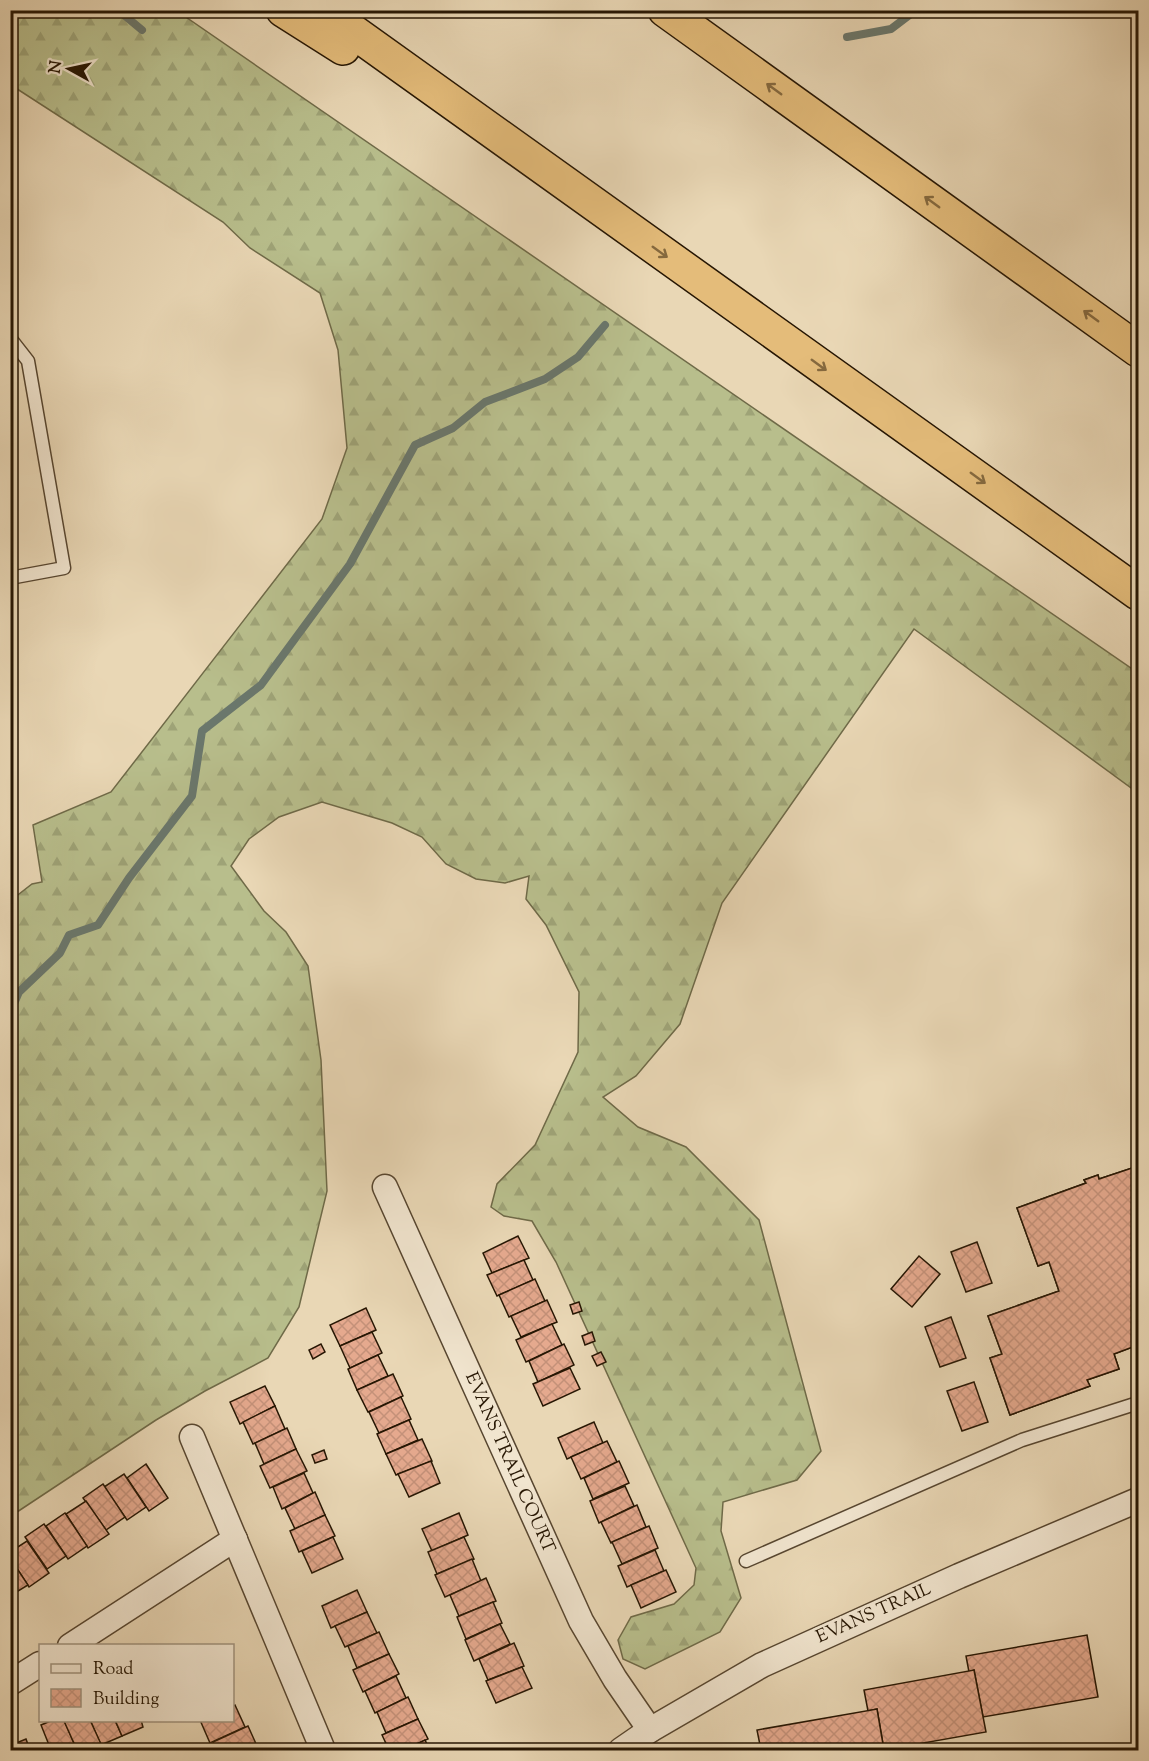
<svg xmlns="http://www.w3.org/2000/svg" width="1149" height="1761" font-family="'Sorts Mill Goudy',serif">
	<style>
		.forest { fill: url(#forest-firs); stroke: #6f6a48; stroke-width: 1.5 }
		.lines { fill: none; stroke-linecap: round; stroke-linejoin: round }
		.stream { stroke: #6a776c; stroke-width: 8 }
		.building { fill: url(#building-cross-hatch); stroke: #261603; stroke-width: 1.5 }
		.lane-casing { stroke: #574630; stroke-width: 15 }
		.street-casing { stroke: #574630; stroke-width: 27 }
		.highway-casing { stroke: #261603; stroke-width: 36 }
		.lane { stroke: #f1e5cf; stroke-width: 12 }
		.street { stroke: #f1e5cf; stroke-width: 24 }
		.highway { stroke: #e4bc7a; stroke-width: 33 }
		.oneway { stroke: #85693e }
		.labels { text-anchor: middle; dominant-baseline: central; stroke-width: 5; stroke-linejoin: round; paint-order: stroke }
		.street-label { font-size: 18px; fill: #261603; stroke: #f1e5cf }
	</style>
	<defs>
		<pattern id="forest-firs" width="22" height="20" patternUnits="userSpaceOnUse" patternTransform="scale(1.5)"><rect width="22" height="20" fill="#b8be8c"/><path d="M5 1l3.5 6h-7zM16 11l3.5 6h-7z" fill="#9ea377"/></pattern>
		<pattern id="building-cross-hatch" width="8" height="8" patternUnits="userSpaceOnUse" patternTransform="scale(1.5)"><rect width="8" height="8" fill="#e5a98e"/><path d="M0 0l8 8M0 8l8-8" fill="none" stroke="#c49179"/></pattern>
	</defs>
	<rect width="100%" height="100%" fill="#e9d7b5"/>
	<filter id="stains"><feTurbulence type="fractalNoise" baseFrequency=".00333" numOctaves="4"/><feColorMatrix values="0 0 0 0 .2 0 0 0 0 .09 0 0 0 0 .02 0 0 0 .5 -.17"/></filter>
	<radialGradient id="worn" r=".72"><stop offset=".6" stop-color="#630" stop-opacity="0"/><stop offset="1" stop-color="#630" stop-opacity=".3"/></radialGradient>
	<polygon class="forest" points="11,11 177,11 1138,673 1138,793 914,629 722,903 680,1024 636,1076 603,1097 638,1127 686,1147 759,1220 821,1451 797,1480 723,1502 721,1531 741,1598 720,1632 645,1669 623,1659 618,1640 631,1617 674,1604 694,1585 696,1568 556,1262 532,1221 504,1216 491,1207 497,1184 535,1145 578,1052 579,992 546,925 526,899 529,876 505,883 476,879 446,864 422,837 392,823 322,802 279,817 249,839 231,866 264,911 286,932 308,966 321,1060 327,1191 299,1307 268,1358 205,1391 156,1420 11,1516 10,901 32,884 42,882 33,825 111,792 322,519 347,448 338,350 320,293 250,248 223,222 11,85"/>
	<g class="lines">
		<g class="stream">
			<polyline points="118,10 142,30"/>
			<polyline points="847,37 891,29 916,10"/>
			<polyline points="10,1013 19,992 60,953 69,935 98,925 129,878 192,796 202,731 261,685 350,564 415,445 453,428 485,402 545,379 578,357 605,325"/>
		</g>
	</g>
	<g class="building">
		<polygon points="1138,1166 1138,1252 1129,1225 1115,1230 1134,1284 1138,1283 1138,1345 1114,1354 1119,1369 1087,1380 1090,1386 1010,1415 990,1358 1002,1354 988,1316 1059,1291 1049,1262 1038,1266 1017,1208 1086,1183 1084,1180 1098,1175 1099,1179"/>
		<polygon points="1138,1166 1138,1345 1114,1354 1119,1369 1087,1380 1090,1386 1010,1415 990,1358 1002,1354 988,1316 1059,1291 1049,1262 1038,1266 1017,1208 1086,1183 1084,1180 1098,1175 1099,1179"/>
		<polygon points="518,1236 529,1258 492,1273 483,1253"/>
		<polygon points="977,1242 992,1283 966,1292 951,1252"/>
		<polygon points="919,1256 940,1274 912,1307 891,1289"/>
		<polygon points="524,1260 533,1280 497,1296 487,1275"/>
		<polygon points="535,1279 545,1301 509,1317 499,1295"/>
		<polygon points="547,1300 557,1322 521,1337 511,1316"/>
		<polygon points="579,1302 582,1311 573,1314 570,1305"/>
		<polygon points="366,1308 376,1330 340,1346 330,1325"/>
		<polygon points="951,1317 966,1358 940,1367 925,1327"/>
		<polygon points="552,1324 562,1345 526,1362 516,1340"/>
		<polygon points="372,1332 382,1353 350,1368 340,1346"/>
		<polygon points="592,1332 595,1341 585,1345 582,1336"/>
		<polygon points="321,1344 325,1352 313,1359 309,1350"/>
		<polygon points="564,1344 574,1365 538,1382 529,1361"/>
		<polygon points="601,1352 606,1362 597,1366 592,1356"/>
		<polygon points="378,1355 388,1376 357,1390 348,1369"/>
		<polygon points="570,1368 580,1389 543,1406 533,1384"/>
		<polygon points="393,1374 403,1396 368,1412 357,1390"/>
		<polygon points="974,1382 988,1422 962,1431 947,1391"/>
		<polygon points="265,1386 275,1406 240,1424 230,1402"/>
		<polygon points="401,1397 411,1419 379,1433 369,1412"/>
		<polygon points="275,1406 285,1429 253,1444 243,1422"/>
		<polygon points="409,1420 418,1440 386,1454 377,1434"/>
		<polygon points="594,1422 603,1443 567,1459 558,1438"/>
		<polygon points="287,1428 296,1449 264,1464 255,1443"/>
		<polygon points="422,1439 432,1461 396,1475 386,1454"/>
		<polygon points="607,1441 617,1462 581,1479 571,1457"/>
		<polygon points="296,1449 307,1471 270,1488 260,1466"/>
		<polygon points="324,1450 327,1459 315,1463 312,1455"/>
		<polygon points="431,1461 440,1483 409,1497 398,1474"/>
		<polygon points="619,1461 629,1483 593,1499 584,1478"/>
		<polygon points="146,1464 168,1498 149,1511 127,1478"/>
		<polygon points="304,1473 313,1493 282,1509 273,1487"/>
		<polygon points="124,1474 146,1507 127,1520 104,1487"/>
		<polygon points="103,1484 125,1517 106,1530 83,1498"/>
		<polygon points="625,1486 634,1506 599,1523 590,1501"/>
		<polygon points="315,1492 325,1515 295,1529 285,1508"/>
		<polygon points="86,1501 109,1534 88,1548 66,1514"/>
		<polygon points="637,1505 646,1527 611,1543 601,1522"/>
		<polygon points="65,1513 87,1546 68,1559 46,1526"/>
		<polygon points="459,1513 468,1535 432,1551 422,1529"/>
		<polygon points="325,1515 335,1536 299,1552 290,1531"/>
		<polygon points="44,1524 66,1556 47,1569 25,1537"/>
		<polygon points="649,1526 658,1548 622,1564 612,1542"/>
		<polygon points="333,1537 343,1559 312,1573 302,1551"/>
		<polygon points="464,1537 474,1559 437,1574 428,1552"/>
		<polygon points="27,1541 49,1573 29,1587 10,1558 10,1552"/>
		<polygon points="655,1550 664,1571 627,1587 618,1566"/>
		<polygon points="10,1558 28,1585 10,1596"/>
		<polygon points="472,1559 481,1581 445,1597 435,1575"/>
		<polygon points="666,1570 676,1592 641,1608 631,1585"/>
		<polygon points="486,1578 496,1601 459,1616 450,1595"/>
		<polygon points="357,1590 367,1612 331,1628 322,1606"/>
		<polygon points="493,1602 502,1623 466,1639 457,1617"/>
		<polygon points="367,1612 377,1633 345,1647 335,1626"/>
		<polygon points="500,1624 510,1644 474,1661 465,1640"/>
		<polygon points="379,1632 389,1654 357,1668 348,1646"/>
		<polygon points="1087,1635 1098,1697 983,1717 974,1670 969,1672 966,1656"/>
		<polygon points="514,1643 524,1666 488,1680 479,1659"/>
		<polygon points="389,1654 399,1674 363,1692 353,1670"/>
		<polygon points="522,1667 532,1688 496,1703 486,1681"/>
		<polygon points="974,1670 986,1732 884,1750 877,1709 868,1711 864,1690"/>
		<polygon points="396,1676 406,1698 375,1713 365,1691"/>
		<polygon points="408,1697 418,1719 386,1733 377,1712"/>
		<polygon points="235,1705 245,1727 210,1743 200,1720 232,1720 232,1707"/>
		<polygon points="877,1709 884,1750 761,1750 757,1730"/>
		<polygon points="418,1719 428,1739 404,1750 389,1750 382,1735"/>
		<polygon points="53,1720 64,1720 77,1750 51,1750 41,1725"/>
		<polygon points="90,1720 115,1720 122,1736 101,1745"/>
		<polygon points="90,1720 101,1744 85,1750 77,1750 64,1721"/>
		<polygon points="115,1720 141,1720 143,1727 122,1736"/>
		<polygon points="248,1726 257,1746 248,1750 217,1750 213,1742"/>
		<polygon points="26,1739 30,1750 17,1750 14,1744"/>
		<polygon points="425,1740 430,1750 404,1750"/>
	</g>
	<g class="lines">
		<defs>
			<g id="lane">
				<polyline points="10,338 28,361 64,568 10,578"/>
				<polyline points="746,1561 1022,1440 1138,1403"/>
			</g>
			<g id="street">
				<polyline points="385,1187 581,1621 615,1679 650,1730"/>
				<polyline points="192,1437 323,1750"/>
				<polyline points="70,1646 235,1539"/>
				<polyline points="10,1683 40,1664"/>
				<polyline points="621,1750 650,1730 762,1665 959,1576 1138,1500"/>
			</g>
			<g id="highway">
				<polyline points="283,10 343,48"/>
				<polyline points="323,10 1138,593"/>
				<polyline points="665,10 1138,350"/>
			</g>
		</defs>
		<use href="#lane" class="lane-casing"/>
		<use href="#street" class="street-casing"/>
		<use href="#highway" class="highway-casing"/>
		<use href="#lane" class="lane"/>
		<use href="#street" class="street"/>
		<use href="#highway" class="highway"/>
	</g>
	<defs><path id="oneway-shaft" d="M-6 0H5M1.5-3L5.5 0L1.5 3" fill="none" stroke-width="1.6" stroke-linecap="round" stroke-linejoin="round" transform="scale(1.5)"/></defs>
	<g class="oneway">
		<use href="#oneway-shaft" transform="translate(774 89) rotate(-144)"/>
		<use href="#oneway-shaft" transform="translate(932 202) rotate(-144)"/>
		<use href="#oneway-shaft" transform="translate(660 252) rotate(36)"/>
		<use href="#oneway-shaft" transform="translate(1091 316) rotate(-144)"/>
		<use href="#oneway-shaft" transform="translate(819 365) rotate(36)"/>
		<use href="#oneway-shaft" transform="translate(978 478) rotate(36)"/>
	</g>
	<g class="labels">
		<g class="street-label">
			<text transform="translate(509 1463) rotate(66)">EVANS TRAIL COURT</text>
			<text transform="translate(874 1614) rotate(-24)">EVANS TRAIL</text>
		</g>
	</g>
	<rect width="1149" height="1761" fill="none" stroke="#e9d7b5" stroke-width="36"/>
	<rect x="12" y="12" width="1125" height="1737" fill="none" stroke="#261603" stroke-width="3"/>
	<rect x="18" y="18" width="1113" height="1725" fill="none" stroke="#261603" stroke-width="1.5"/>
	<rect x="39" y="1644" width="195" height="78" fill="#f1e5cf" stroke="#a0927d" stroke-width="1.5"/>
	<rect x="51" y="1664" width="30" height="9" fill="#f1e5cf" stroke="#a0927d" stroke-width="1.5"/>
	<text x="93" y="1674" font-size="18" fill="#261603">Road</text>
	<rect x="51" y="1689" width="30" height="18" fill="url(#building-cross-hatch)" stroke="#a0927d" stroke-width="1.5"/>
	<text x="93" y="1704" font-size="18" fill="#261603">Building</text>
	<g transform="translate(69 69) rotate(278)" stroke="#f1e5cf" stroke-width="4.5" paint-order="stroke">
	<path d="M0-4.5L10 22L0 15L-10 22Z" fill="#261603"/>
	<text y="-9" font-size="16" font-weight="bold" text-anchor="middle" fill="#261603">N</text>
	</g>
	<rect width="100%" height="100%" filter="url(#stains)"/>
	<rect width="100%" height="100%" fill="url(#worn)"/>
</svg>
